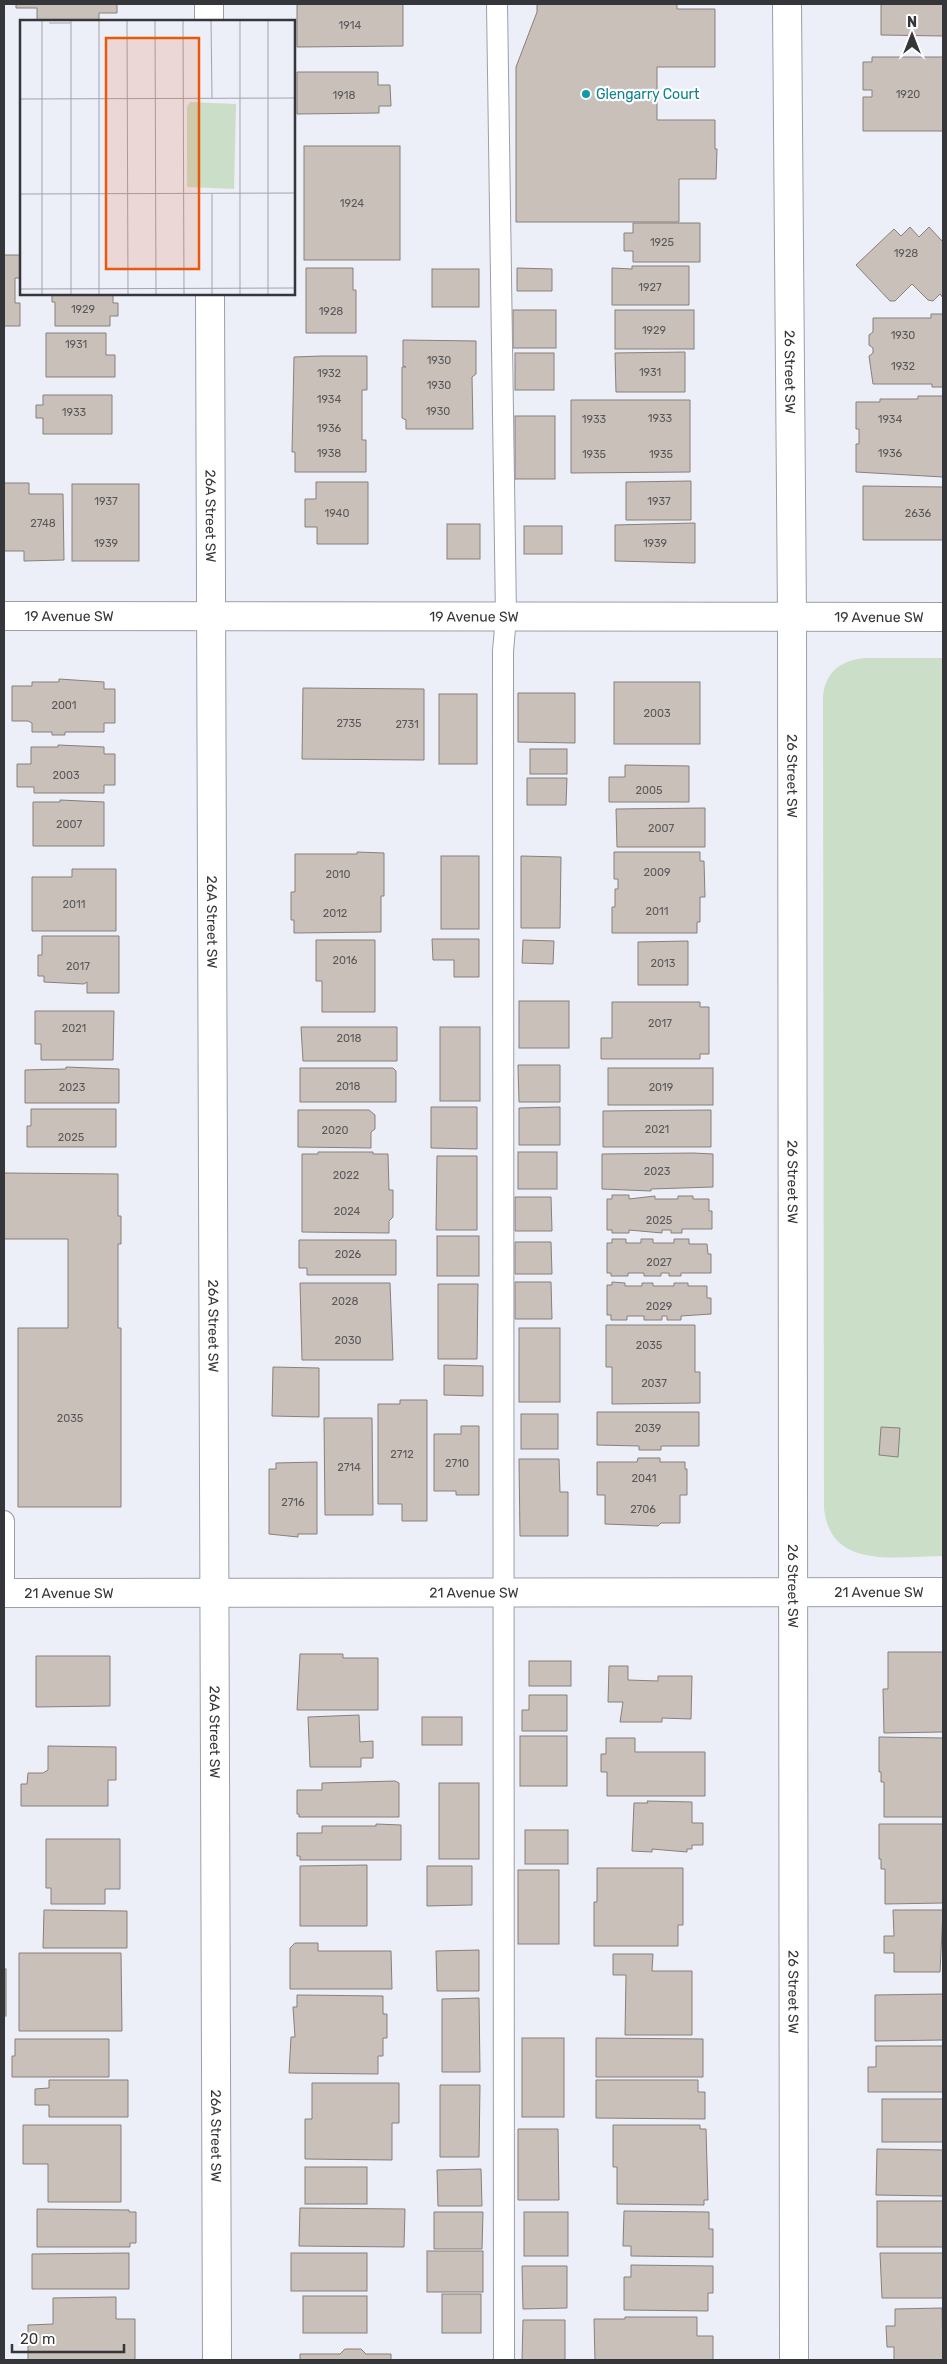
<svg xmlns="http://www.w3.org/2000/svg" width="947" height="2364" font-family="Rubik,sans-serif">
	<style>
		.green { fill: #cbdec8 }
		.building { fill: #c9c0ba; stroke: #88807a }
		.lines { fill: none; stroke-linecap: round; stroke-linejoin: round }
		.service-casing { stroke: #9c9fa8; stroke-width: 22 }
		.minor-casing { stroke: #9c9fa8; stroke-width: 30 }
		.service { stroke: #fff; stroke-width: 20 }
		.minor { stroke: #fff; stroke-width: 28 }
		.culture-dot { fill: #0f9aa8; stroke: #fff; stroke-width: 2 }
		.labels { text-anchor: middle; dominant-baseline: central; stroke-width: 4.5; stroke-linejoin: round; paint-order: stroke }
		.number-label { font-size: 11px; fill: #5a585a }
		.culture-label { font-size: 14px; fill: #0d838f; stroke: #fff; text-anchor: start }
		.street-label { font-size: 14px; fill: #35363a; stroke: #fff }
		.inset-road { fill: none; stroke: #a3a4ac; stroke-width: 1 }
		.view { fill: #e8590c; fill-opacity: 0.15; stroke: #e8590c; stroke-width: 2.5 }
		.inset-edge { fill: none; stroke: #35363a; stroke-width: 2.5 }
	</style>
	<rect width="100%" height="100%" fill="#eceef8"/>
	<path class="green" d="M865,658H943V1556C898,1556 830,1571 824,1508L823,697C825,672 841,660 865,658Z"/>
	<g class="building">
		<polygon points="16,4 117,4 117,13 99,13 99,21 37,21 37,8 16,8"/>
		<polygon points="297,4 403,4 403,46 297,47"/>
		<polygon points="537,4 677,4 677,9 715,9 715,67 657,67 657,120 715,120 715,149 717,149 716,179 679,179 679,222 516,222 516,67 537,12"/>
		<polygon points="881,4 943,4 943,36 881,35"/>
		<polygon points="872,57 943,57 943,131 863,131 863,97 872,97 872,90 863,90 863,62 872,62"/>
		<polygon points="297,72 378,72 378,85 390,85 391,106 379,106 379,113 297,114"/>
		<rect x="304" y="146" width="96" height="114"/>
		<polygon points="633,223 700,223 700,262 633,262 633,251 624,251 624,233 633,233"/>
		<polygon points="910,227 919,237 929,227 943,242 943,298 940,294 933,301 928,300 912,284 895,301 890,301 856,265 894,229 901,236"/>
		<polygon points="4,255 20,255 20,278 15,278 15,303 20,303 20,326 4,326"/>
		<polygon points="632,266 689,266 689,305 612,305 612,268 632,269"/>
		<polygon points="306,268 353,268 353,290 356,290 356,333 306,333"/>
		<polygon points="517,268 552,269 552,291 517,291"/>
		<rect x="432" y="269" width="47" height="38"/>
		<polygon points="52,294 113,294 113,303 118,303 118,316 110,316 110,326 55,326 55,302 52,302"/>
		<rect x="513" y="310" width="43" height="38"/>
		<rect x="615" y="310" width="79" height="39"/>
		<polygon points="931,314 943,314 943,387 932,387 932,384 873,384 869,356 873,353 873,348 869,345 869,335 873,332 873,318 931,318"/>
		<polygon points="46,333 106,333 106,355 115,355 115,377 46,377"/>
		<polygon points="403,340 476,341 476,374 472,377 473,429 406,429 406,420 402,418 402,367 406,367 403,366"/>
		<polygon points="685,352 685,392 616,392 615,353"/>
		<rect x="515" y="353" width="39" height="37"/>
		<polygon points="322,356 367,356 367,390 362,390 362,440 366,440 366,472 295,472 295,452 292,452 294,357"/>
		<polygon points="43,395 112,395 112,434 43,434 43,418 36,418 36,405 43,405"/>
		<polygon points="918,396 943,396 943,477 856,472 856,444 859,444 859,429 856,429 856,402 880,402 880,399 918,399"/>
		<polygon points="571,400 690,400 690,472 571,473"/>
		<rect x="515" y="416" width="40" height="63"/>
		<polygon points="691,481 691,520 626,520 626,482"/>
		<polygon points="316,482 368,482 368,544 317,544 317,527 305,527 305,499 316,499"/>
		<polygon points="4,483 29,483 29,494 63,494 64,560 24,561 24,551 4,551"/>
		<rect x="72" y="484" width="67" height="77"/>
		<polygon points="863,486 943,487 943,540 863,540"/>
		<polygon points="695,523 695,563 615,561 615,525"/>
		<rect x="447" y="524" width="33" height="35"/>
		<rect x="524" y="526" width="38" height="28"/>
		<polygon points="59,679 104,682 104,689 115,689 115,723 104,723 104,732 65,732 65,735 52,735 52,732 32,732 32,723 28,721 12,721 12,686 32,686 32,682 59,682"/>
		<rect x="614" y="682" width="86" height="62"/>
		<polygon points="303,688 424,689 424,760 302,759"/>
		<polygon points="518,693 575,693 575,743 518,742"/>
		<rect x="439" y="694" width="38" height="70"/>
		<polygon points="58,745 104,747 104,754 115,754 115,785 104,785 104,793 34,793 34,787 17,787 17,764 31,764 31,747 58,747"/>
		<rect x="530" y="749" width="37" height="25"/>
		<polygon points="625,765 689,766 689,802 609,802 609,777 625,777"/>
		<polygon points="527,778 567,778 566,805 527,805"/>
		<polygon points="60,800 104,802 104,846 33,846 33,802 60,802"/>
		<polygon points="705,808 705,847 617,847 616,809"/>
		<polygon points="357,852 384,853 384,896 381,896 381,932 294,933 294,920 291,920 291,892 295,892 295,854 357,854"/>
		<polygon points="614,852 700,852 700,861 704,861 705,897 700,897 700,922 697,922 697,933 612,933 612,907 615,907 615,889 618,889 618,879 614,879"/>
		<rect x="441" y="856" width="38" height="73"/>
		<polygon points="521,856 561,857 560,928 521,928"/>
		<polygon points="72,869 116,869 116,931 32,931 32,877 72,877"/>
		<polygon points="42,936 119,936 119,993 87,993 87,982 84,984 44,982 44,976 38,976 38,955 42,955"/>
		<polygon points="432,939 479,939 479,977 454,977 454,960 433,960"/>
		<polygon points="316,940 375,940 375,1012 322,1012 322,981 316,981"/>
		<polygon points="523,940 554,941 553,964 522,963"/>
		<polygon points="688,941 688,985 638,985 638,942"/>
		<rect x="519" y="1001" width="50" height="47"/>
		<polygon points="612,1002 700,1002 700,1007 709,1007 709,1054 700,1054 700,1059 601,1059 601,1038 612,1038"/>
		<polygon points="35,1011 114,1011 113,1060 41,1060 41,1044 35,1044"/>
		<polygon points="301,1027 397,1027 397,1061 303,1061"/>
		<rect x="440" y="1027" width="40" height="74"/>
		<polygon points="518,1065 560,1065 560,1102 519,1102"/>
		<polygon points="66,1067 119,1069 119,1103 25,1103 25,1070 66,1069"/>
		<polygon points="300,1068 393,1068 396,1071 396,1102 300,1102"/>
		<rect x="608" y="1068" width="105" height="37"/>
		<polygon points="431,1107 477,1107 477,1149 431,1148"/>
		<polygon points="560,1107 560,1145 519,1145 519,1108"/>
		<polygon points="31,1109 116,1109 116,1147 27,1147 27,1126 31,1126"/>
		<polygon points="298,1110 369,1110 375,1115 375,1129 371,1132 371,1148 298,1147"/>
		<polygon points="711,1110 711,1147 603,1147 603,1111"/>
		<polygon points="318,1152 373,1152 373,1154 388,1154 389,1190 393,1190 393,1217 389,1221 389,1233 302,1232 302,1154 318,1154"/>
		<rect x="518" y="1152" width="39" height="37"/>
		<polygon points="693,1153 713,1154 713,1187 651,1189 651,1191 602,1189 602,1154"/>
		<polygon points="437,1156 477,1156 477,1230 436,1230"/>
		<polygon points="4,1173 118,1174 118,1216 121,1216 121,1244 118,1244 118,1328 121,1328 121,1507 18,1507 18,1328 68,1328 68,1239 4,1239"/>
		<polygon points="612,1195 629,1195 629,1199 655,1196 655,1199 678,1199 678,1196 693,1196 693,1199 709,1199 709,1211 712,1211 712,1229 682,1229 682,1233 671,1233 671,1230 662,1230 662,1233 629,1230 629,1233 612,1233 612,1230 607,1230 607,1199 612,1199"/>
		<polygon points="515,1197 551,1197 552,1231 515,1231"/>
		<rect x="437" y="1236" width="42" height="40"/>
		<polygon points="612,1239 626,1239 626,1243 641,1243 641,1239 653,1239 653,1243 674,1243 674,1239 689,1239 689,1244 707,1244 708,1254 711,1254 711,1273 681,1273 681,1276 669,1276 669,1273 661,1273 661,1276 644,1276 644,1273 628,1273 628,1276 611,1276 611,1273 607,1273 607,1243 612,1243"/>
		<polygon points="299,1240 396,1240 396,1275 307,1275 307,1268 299,1268"/>
		<polygon points="515,1242 551,1242 552,1274 515,1274"/>
		<polygon points="515,1282 551,1282 552,1319 515,1319"/>
		<polygon points="612,1282 625,1283 625,1286 642,1286 642,1283 653,1283 653,1286 674,1286 674,1283 688,1283 688,1286 707,1286 707,1298 711,1298 711,1314 681,1316 681,1320 667,1320 667,1316 662,1316 662,1320 644,1320 644,1316 627,1316 627,1320 611,1320 611,1315 607,1315 607,1285 612,1285"/>
		<polygon points="300,1283 390,1283 393,1360 302,1360"/>
		<polygon points="438,1284 478,1284 477,1359 438,1359"/>
		<polygon points="606,1325 695,1325 695,1372 700,1372 700,1403 612,1404 612,1367 606,1367"/>
		<rect x="519" y="1328" width="41" height="74"/>
		<polygon points="444,1365 483,1366 483,1396 444,1395"/>
		<polygon points="273,1367 319,1368 319,1417 272,1416"/>
		<polygon points="400,1400 427,1400 427,1521 402,1521 402,1504 378,1504 378,1404 400,1404"/>
		<polygon points="597,1412 699,1412 699,1446 661,1446 661,1450 639,1450 639,1446 597,1445"/>
		<rect x="521" y="1414" width="37" height="35"/>
		<polygon points="324,1418 372,1418 373,1515 325,1515"/>
		<polygon points="461,1426 479,1426 479,1495 456,1495 456,1491 434,1491 434,1434 461,1434"/>
		<polygon points="881,1427 900,1428 898,1457 879,1455"/>
		<polygon points="638,1458 660,1458 660,1462 685,1462 685,1469 687,1469 687,1495 680,1495 680,1523 661,1523 658,1526 605,1524 605,1495 597,1495 597,1462 637,1462"/>
		<polygon points="519,1459 559,1459 560,1492 568,1492 568,1536 520,1536"/>
		<polygon points="317,1462 317,1534 298,1534 298,1537 269,1534 269,1469 276,1469 276,1463"/>
		<polygon points="888,1652 943,1652 943,1732 884,1733 883,1689 888,1689"/>
		<polygon points="300,1654 343,1654 343,1658 378,1658 378,1710 297,1710"/>
		<polygon points="36,1656 110,1656 110,1706 36,1707"/>
		<rect x="529" y="1661" width="42" height="25"/>
		<polygon points="609,1666 628,1666 628,1680 658,1681 658,1676 692,1676 691,1719 662,1718 662,1722 620,1722 623,1702 608,1702"/>
		<polygon points="529,1695 567,1695 567,1731 522,1731 522,1710 529,1710"/>
		<polygon points="359,1715 360,1742 373,1741 373,1758 361,1758 361,1767 310,1767 308,1717"/>
		<rect x="422" y="1717" width="40" height="28"/>
		<rect x="520" y="1736" width="47" height="50"/>
		<polygon points="879,1737 943,1738 943,1817 884,1817 884,1782 881,1782 881,1772 879,1772"/>
		<polygon points="606,1738 635,1738 635,1752 705,1752 705,1796 607,1796 607,1772 601,1772 601,1754 606,1754"/>
		<polygon points="48,1746 116,1747 116,1780 108,1780 108,1806 21,1806 21,1784 27,1784 28,1773 43,1773 48,1770"/>
		<polygon points="395,1781 399,1783 399,1817 299,1817 299,1814 297,1814 297,1790 322,1790 322,1783"/>
		<rect x="439" y="1783" width="40" height="76"/>
		<polygon points="647,1801 692,1802 692,1823 703,1823 703,1845 692,1845 692,1849 687,1849 687,1852 652,1849 652,1852 632,1851 634,1803 648,1803"/>
		<polygon points="376,1824 401,1825 401,1860 300,1860 300,1856 297,1856 297,1833 322,1833 322,1826 376,1826"/>
		<polygon points="879,1824 943,1824 943,1903 885,1904 885,1869 881,1869 881,1859 879,1859"/>
		<rect x="525" y="1830" width="43" height="34"/>
		<polygon points="46,1839 120,1839 120,1889 105,1889 105,1904 51,1904 51,1888 46,1888"/>
		<polygon points="367,1865 367,1926 300,1926 300,1866"/>
		<polygon points="427,1866 472,1866 472,1905 427,1906"/>
		<polygon points="597,1868 683,1868 683,1925 678,1925 678,1946 594,1946 594,1902 597,1902"/>
		<rect x="518" y="1870" width="41" height="74"/>
		<polygon points="44,1910 127,1911 127,1948 43,1948"/>
		<polygon points="893,1910 943,1910 940,1972 894,1972 894,1953 884,1953 884,1936 894,1936"/>
		<polygon points="295,1943 318,1943 318,1951 391,1951 392,1989 290,1989 290,1948"/>
		<polygon points="479,1950 479,1991 437,1991 436,1951"/>
		<polygon points="19,1953 121,1953 122,2031 19,2031"/>
		<polygon points="613,1954 653,1954 652,1971 692,1971 692,2035 625,2035 626,1975 613,1975"/>
		<rect x="4" y="1969" width="2" height="47"/>
		<polygon points="943,1994 943,2040 875,2041 875,1995"/>
		<polygon points="297,1995 383,1996 383,2014 387,2014 387,2038 383,2038 383,2056 378,2056 378,2074 289,2073 291,2037 295,2037 293,2007 297,2007"/>
		<polygon points="479,1998 480,2072 442,2072 442,1999"/>
		<rect x="522" y="2038" width="42" height="79"/>
		<polygon points="596,2038 703,2039 703,2077 596,2077"/>
		<polygon points="15,2039 109,2039 109,2077 12,2077 12,2056 15,2056"/>
		<polygon points="876,2046 943,2046 943,2092 868,2092 868,2067 876,2067"/>
		<polygon points="49,2080 128,2080 128,2117 49,2117 49,2105 35,2105 35,2089 49,2088"/>
		<polygon points="596,2080 698,2080 698,2092 705,2092 705,2119 596,2118"/>
		<polygon points="312,2083 399,2083 399,2123 392,2123 392,2160 305,2159 305,2119 312,2119"/>
		<polygon points="440,2085 480,2085 479,2157 440,2157"/>
		<rect x="882" y="2099" width="61" height="43"/>
		<polygon points="23,2125 121,2125 121,2202 48,2202 48,2164 23,2164"/>
		<polygon points="613,2125 700,2125 700,2129 706,2129 708,2200 704,2200 704,2205 617,2204 617,2167 613,2167"/>
		<polygon points="518,2129 558,2129 559,2200 518,2200"/>
		<polygon points="877,2149 943,2150 943,2196 876,2195"/>
		<rect x="305" y="2167" width="62" height="37"/>
		<polygon points="481,2169 482,2206 438,2206 437,2170"/>
		<rect x="877" y="2201" width="66" height="46"/>
		<polygon points="300,2208 405,2209 404,2247 299,2246"/>
		<polygon points="37,2209 129,2210 129,2212 136,2212 136,2243 130,2243 130,2247 37,2247"/>
		<polygon points="624,2211 709,2212 709,2229 713,2229 713,2257 631,2256 631,2246 623,2246"/>
		<polygon points="434,2212 483,2212 482,2249 434,2249"/>
		<rect x="524" y="2212" width="44" height="44"/>
		<rect x="427" y="2251" width="56" height="41"/>
		<polygon points="129,2253 129,2289 32,2289 32,2254"/>
		<rect x="291" y="2253" width="76" height="38"/>
		<polygon points="880,2253 943,2253 943,2298 882,2298"/>
		<polygon points="631,2265 713,2266 713,2293 708,2293 708,2311 624,2310 624,2277 631,2277"/>
		<polygon points="522,2266 567,2266 567,2308 523,2309"/>
		<rect x="442" y="2294" width="39" height="39"/>
		<rect x="303" y="2296" width="64" height="37"/>
		<polygon points="116,2297 116,2319 135,2319 135,2360 28,2360 28,2325 53,2324 53,2298"/>
		<polygon points="942,2308 943,2360 894,2360 894,2347 887,2347 886,2326 895,2326 895,2309"/>
		<polygon points="625,2317 697,2317 697,2336 713,2336 713,2360 595,2360 594,2319 625,2319"/>
		<polygon points="523,2320 565,2320 565,2360 522,2360"/>
		<polygon points="345,2349 361,2349 366,2354 391,2354 391,2360 300,2360 300,2354 340,2354"/>
	</g>
	<g class="lines">
		<defs>
			<g id="service">
				<polyline points="497,4 506,617 503,651 504,2360"/>
				<polyline points="4,1521 4,1593"/>
			</g>
			<g id="minor">
				<polyline points="209,4 209,21"/>
				<path id="s1" d="M787,4L792,616L794,2360"/>
				<path id="s2" d="M210,294L217,2360"/>
				<path id="s3" d="M4,616L943,617"/>
				<path id="s4" d="M4,1593L943,1592"/>
			</g>
		</defs>
		<use href="#service" class="service-casing"/>
		<use href="#minor" class="minor-casing"/>
		<use href="#service" class="service"/>
		<use href="#minor" class="minor"/>
	</g>
	<circle class="culture-dot" cx="586" cy="94" r="5"/>
	<g class="labels">
		<g class="number-label">
			<text x="350" y="25">1914</text>
			<text x="908" y="94">1920</text>
			<text x="344" y="95">1918</text>
			<text x="352" y="203">1924</text>
			<text x="662" y="242">1925</text>
			<text x="906" y="253">1928</text>
			<text x="650" y="287">1927</text>
			<text x="83" y="309">1929</text>
			<text x="331" y="311">1928</text>
			<text x="654" y="330">1929</text>
			<text x="903" y="335">1930</text>
			<text x="76" y="344">1931</text>
			<text x="439" y="360">1930</text>
			<text x="903" y="366">1932</text>
			<text x="650" y="372">1931</text>
			<text x="329" y="373">1932</text>
			<text x="439" y="385">1930</text>
			<text x="329" y="399">1934</text>
			<text x="438" y="411">1930</text>
			<text x="74" y="412">1933</text>
			<text x="660" y="418">1933</text>
			<text x="594" y="419">1933</text>
			<text x="890" y="419">1934</text>
			<text x="329" y="428">1936</text>
			<text x="329" y="453">1938</text>
			<text x="890" y="453">1936</text>
			<text x="594" y="454">1935</text>
			<text x="661" y="454">1935</text>
			<text x="106" y="501">1937</text>
			<text x="659" y="501">1937</text>
			<text x="337" y="513">1940</text>
			<text x="918" y="513">2636</text>
			<text x="43" y="523">2748</text>
			<text x="106" y="543">1939</text>
			<text x="655" y="543">1939</text>
			<text x="64" y="705">2001</text>
			<text x="657" y="713">2003</text>
			<text x="349" y="723">2735</text>
			<text x="407" y="724">2731</text>
			<text x="66" y="775">2003</text>
			<text x="649" y="790">2005</text>
			<text x="69" y="824">2007</text>
			<text x="661" y="828">2007</text>
			<text x="657" y="872">2009</text>
			<text x="338" y="874">2010</text>
			<text x="74" y="904">2011</text>
			<text x="657" y="911">2011</text>
			<text x="335" y="913">2012</text>
			<text x="345" y="960">2016</text>
			<text x="663" y="963">2013</text>
			<text x="78" y="966">2017</text>
			<text x="660" y="1023">2017</text>
			<text x="74" y="1028">2021</text>
			<text x="349" y="1038">2018</text>
			<text x="348" y="1086">2018</text>
			<text x="72" y="1087">2023</text>
			<text x="661" y="1087">2019</text>
			<text x="657" y="1129">2021</text>
			<text x="335" y="1130">2020</text>
			<text x="71" y="1137">2025</text>
			<text x="657" y="1171">2023</text>
			<text x="346" y="1175">2022</text>
			<text x="347" y="1211">2024</text>
			<text x="659" y="1220">2025</text>
			<text x="348" y="1254">2026</text>
			<text x="659" y="1262">2027</text>
			<text x="345" y="1301">2028</text>
			<text x="659" y="1306">2029</text>
			<text x="348" y="1340">2030</text>
			<text x="649" y="1345">2035</text>
			<text x="654" y="1383">2037</text>
			<text x="70" y="1418">2035</text>
			<text x="648" y="1428">2039</text>
			<text x="402" y="1454">2712</text>
			<text x="457" y="1463">2710</text>
			<text x="349" y="1467">2714</text>
			<text x="644" y="1478">2041</text>
			<text x="293" y="1502">2716</text>
			<text x="643" y="1509">2706</text>
		</g>
		<g class="culture-label">
			<text x="596" y="94">Glengarry Court</text>
		</g>
		<g class="street-label">
			<text stroke="none"><textPath href="#s1" startOffset="368">26 Street SW</textPath></text>
			<text stroke="none"><textPath href="#s2" startOffset="222">26A Street SW</textPath></text>
			<text stroke="none"><textPath href="#s3" startOffset="65">19 Avenue SW</textPath></text>
			<text stroke="none"><textPath href="#s3" startOffset="470">19 Avenue SW</textPath></text>
			<text stroke="none"><textPath href="#s3" startOffset="875">19 Avenue SW</textPath></text>
			<text stroke="none"><textPath href="#s1" startOffset="772">26 Street SW</textPath></text>
			<text stroke="none"><textPath href="#s2" startOffset="628">26A Street SW</textPath></text>
			<text stroke="none"><textPath href="#s1" startOffset="1178">26 Street SW</textPath></text>
			<text stroke="none"><textPath href="#s2" startOffset="1032">26A Street SW</textPath></text>
			<text stroke="none"><textPath href="#s1" startOffset="1582">26 Street SW</textPath></text>
			<text stroke="none"><textPath href="#s4" startOffset="875">21 Avenue SW</textPath></text>
			<text stroke="none"><textPath href="#s4" startOffset="65">21 Avenue SW</textPath></text>
			<text stroke="none"><textPath href="#s4" startOffset="470">21 Avenue SW</textPath></text>
			<text stroke="none"><textPath href="#s2" startOffset="1438">26A Street SW</textPath></text>
			<text stroke="none"><textPath href="#s1" startOffset="1988">26 Street SW</textPath></text>
			<text stroke="none"><textPath href="#s2" startOffset="1842">26A Street SW</textPath></text>
		</g>
	</g>
	<g transform="translate(20 20)">
		<rect width="275" height="275" fill="#eceef8"/>
		<path d="M170,82L216,84L214,169L167,167V87Z" fill="#cbdec8"/>
		<path class="inset-road" d="M22,0V275M51,0V275M79,0V275M107,0L108,275M135,0L136,275M163,0L164,275M191,0L192,78M220,0V275M248,0V275M29,3H51M0,79L275,78M0,174L275,173M0,269L275,268M192,275V174"/>
		<path class="view" d="M86,18H179V249H86Z"/>
		<rect width="275" height="275" class="inset-edge"/>
	</g>
	<rect width="947" height="2364" fill="none" stroke="#35363a" stroke-width="10"/>
	<g transform="translate(912 35)" stroke="#ffffff" stroke-width="4" paint-order="stroke">
	<path d="M0-4L9 19L0 12L-9 19Z" fill="#35363a"/>
	<text y="-8" font-size="14" font-weight="bold" text-anchor="middle" fill="#35363a">N</text>
	</g>
	<path d="M12 2344v8h112v-8" fill="none" stroke="#35363a" stroke-width="2.5"/>
	<text x="20" y="2344" font-size="15" fill="#35363a" stroke="#ffffff" stroke-width="4" paint-order="stroke">20 m</text>
</svg>
